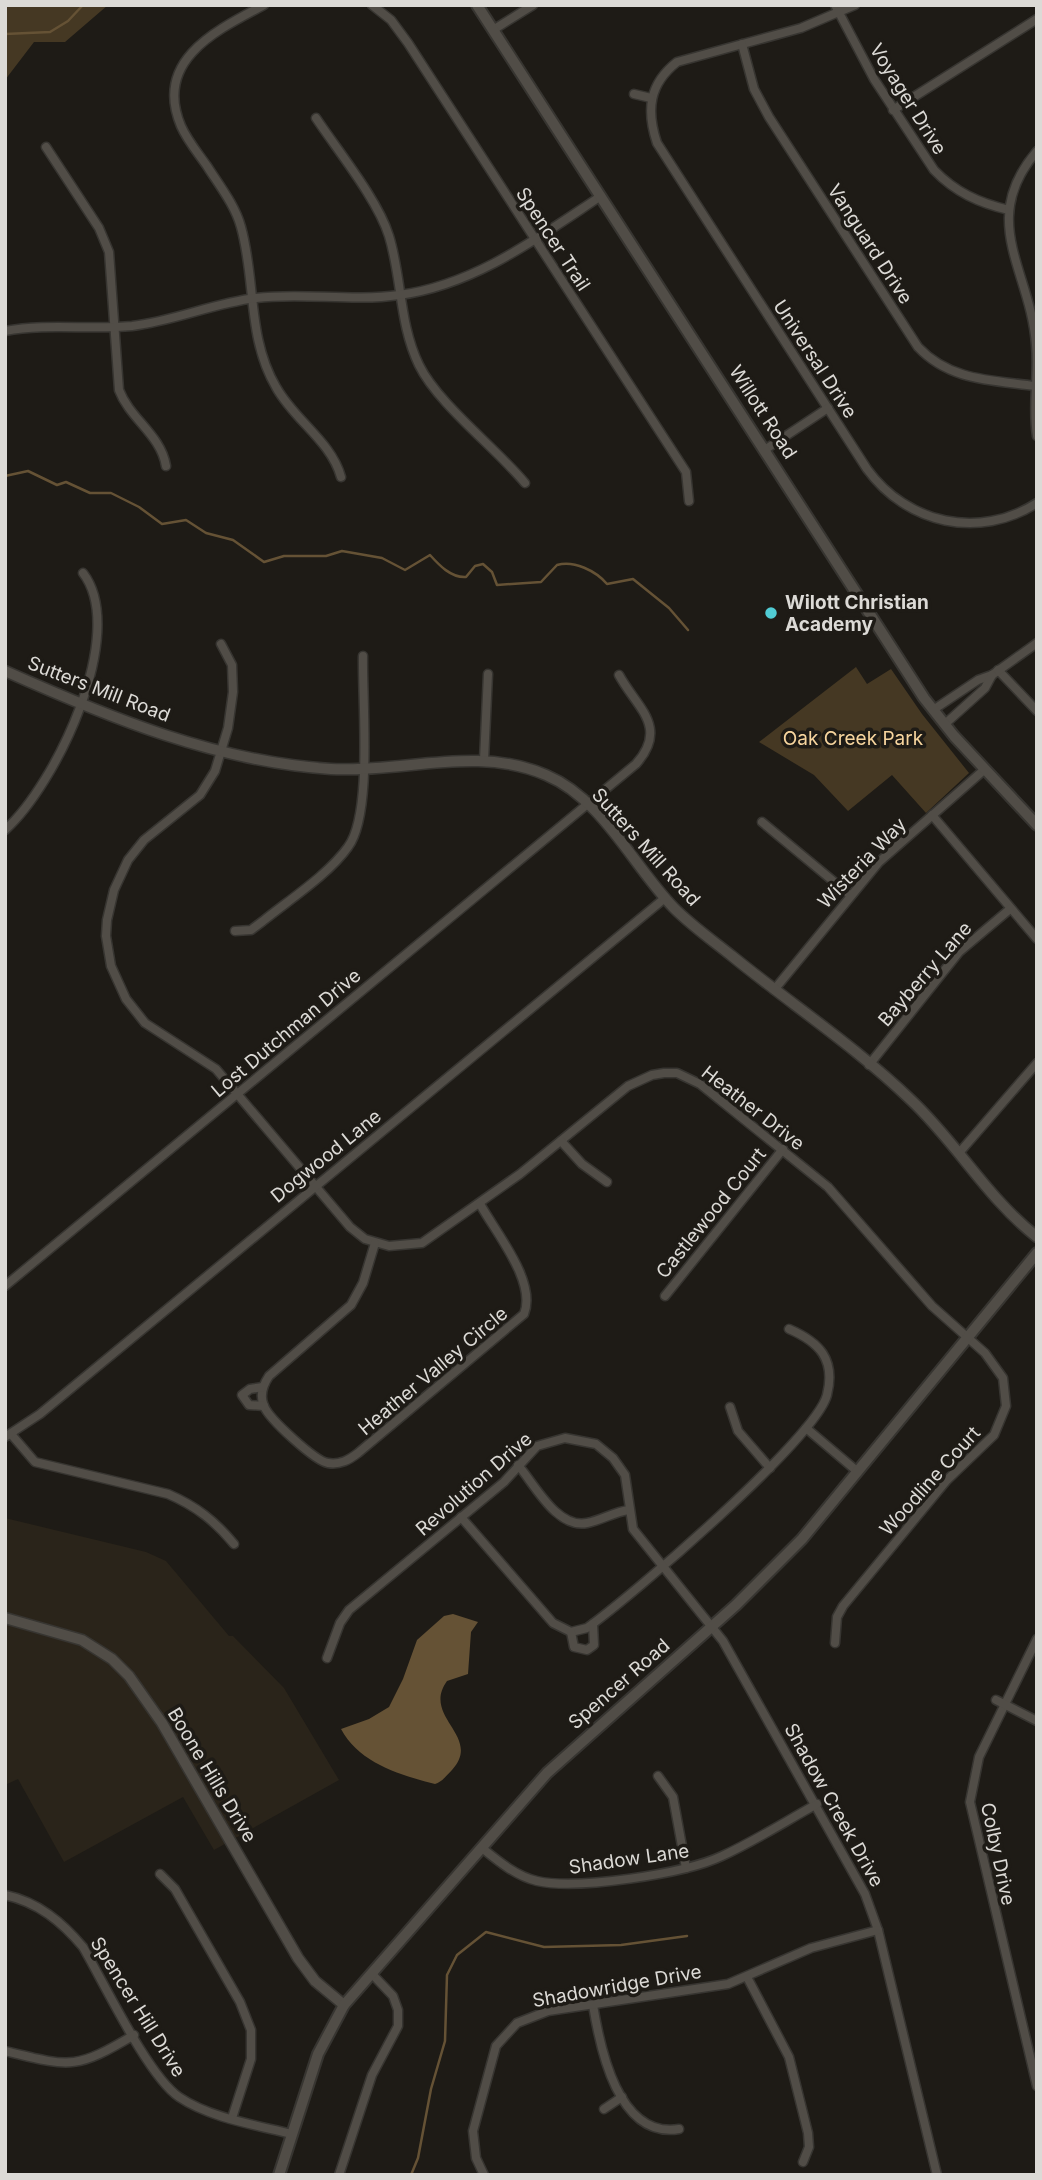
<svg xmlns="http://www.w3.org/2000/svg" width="1042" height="2180" font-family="Inter,sans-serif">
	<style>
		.built { fill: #2a241a }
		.green { fill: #453823 }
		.water { fill: #655235 }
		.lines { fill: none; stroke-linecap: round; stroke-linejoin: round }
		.stream { stroke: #655235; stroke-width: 2.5 }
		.minor-casing { stroke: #373531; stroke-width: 11 }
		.tertiary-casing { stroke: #373531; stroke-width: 13 }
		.secondary-casing { stroke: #373531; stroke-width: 14 }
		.minor { stroke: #514d47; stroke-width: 8 }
		.tertiary { stroke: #514d47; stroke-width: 10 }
		.secondary { stroke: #514d47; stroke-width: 10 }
		.poi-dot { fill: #51ccd4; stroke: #1e1b16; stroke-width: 2.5 }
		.labels { text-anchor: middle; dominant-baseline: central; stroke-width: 7; stroke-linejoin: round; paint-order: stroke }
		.street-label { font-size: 19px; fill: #dcdad6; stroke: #1e1b16 }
		.poi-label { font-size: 19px; font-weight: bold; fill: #dcdad6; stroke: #1e1b16; text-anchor: start }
		.park-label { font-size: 19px; fill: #f7d59e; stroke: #1e1b16 }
	</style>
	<rect width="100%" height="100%" fill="#1e1b16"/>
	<polygon class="built" points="5,1518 146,1552 166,1561 229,1636 233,1636 284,1688 339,1780 214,1850 183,1797 64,1862 18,1779 5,1785"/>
	<g class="green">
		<polygon points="5,5 108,5 65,42 34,42 5,80"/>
		<polygon points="856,667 867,684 891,669 922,714 969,773 926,813 892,775 848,811 814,775 759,742"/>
	</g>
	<path class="water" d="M453,1614L478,1622L471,1632L468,1674L447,1681C421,1717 483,1736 452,1770C446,1776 442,1782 435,1784C400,1775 359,1763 341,1729L369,1719L389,1707L403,1679L417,1640L444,1616Z"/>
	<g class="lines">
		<g class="stream">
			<polyline points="5,34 50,32 68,21 83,5"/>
			<path d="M5,476L28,471L57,485L66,482L90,493H111L139,507L162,524L186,520L206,533L233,540L264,562L284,556H326L342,551L382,558L405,570L430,555C439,565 451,578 466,577L475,566L483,564L492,572L497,585L541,582L557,565C574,560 596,571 607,584L633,579L669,608L688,630"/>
			<polyline points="411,2175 418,2158 431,2089 445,2041 447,1975 457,1955 486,1932 544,1947 621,1945 687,1936"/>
		</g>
		<defs>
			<g id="minor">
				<path d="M264,5C217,30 153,60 181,126C187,140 198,153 207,166C219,185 235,205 241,227C256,280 247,338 276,387C294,420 331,441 341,477"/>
				<polyline points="372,5 391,20 408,43 686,472 689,501"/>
				<path d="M835,5L874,79L934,170C955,192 979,203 1009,210"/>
				<path d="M855,5L801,28L677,62C649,84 646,110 657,143L867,469C907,524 979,540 1037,503"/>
				<polyline points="493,30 533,5"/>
				<path d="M742,44L754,89L769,117L918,347C950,381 992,380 1035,386"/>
				<polyline points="634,94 651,98"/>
				<polyline points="893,110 1037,19"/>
				<path d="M316,118C338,151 378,200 389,236C402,278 399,324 419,365C438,404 495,447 525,483"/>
				<path d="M46,147L99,228L109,252L119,390C130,419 161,435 166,466"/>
				<path d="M1037,151C977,221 1031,271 1036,345C1039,375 1032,405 1037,436"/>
				<path d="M5,331C47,323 90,330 132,326C174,321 214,303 256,298C303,292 351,302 399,295C475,285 539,237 601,196"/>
				<polyline points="766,449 828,408"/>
				<polyline points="221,644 232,665 233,692 228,728 215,771 200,795 144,840 128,860 114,890 107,920 106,936 111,966 126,999 145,1023 216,1069 350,1227 365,1239 389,1246 422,1243 520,1174 628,1086 652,1075 664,1073 677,1073 700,1084 828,1187 932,1306 985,1353 1003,1378 1006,1406 994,1435 947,1480 843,1606 837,1617 835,1643"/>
				<polyline points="998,670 1037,711"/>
				<polyline points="933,710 978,680 992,675 1037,643"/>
				<polyline points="945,724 985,688 992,675"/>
				<polyline points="484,760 488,674"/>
				<polyline points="932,815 1037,939"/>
				<polyline points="762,822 850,895"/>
				<path d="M5,830C55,786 129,633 83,573"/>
				<path d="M235,931L251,930L263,921C289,900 329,874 348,847C373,814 362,700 363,656"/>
				<polyline points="774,990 879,862 985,769"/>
				<polyline points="869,1065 959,952 1010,909"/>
				<polyline points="561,1141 582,1164 607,1182"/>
				<polyline points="959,1153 1037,1063"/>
				<path d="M375,1243L363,1283L351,1305L269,1376C263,1385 259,1395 264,1406C269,1419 315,1461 328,1463C340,1465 349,1460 358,1453L524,1314C537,1282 496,1233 480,1204"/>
				<path d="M5,1286L636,764C669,727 637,708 619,675"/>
				<polyline points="665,1296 783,1149"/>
				<polyline points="263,1387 250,1389 242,1395 249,1405 264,1406"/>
				<polyline points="730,1407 738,1431 770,1468"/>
				<polyline points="806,1428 858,1472"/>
				<path d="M11,1434L35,1462L168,1494C196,1506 215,1521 234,1544"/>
				<polyline points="5,1437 40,1414 665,898"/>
				<path d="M518,1465C535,1485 557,1529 587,1523C602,1520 614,1512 629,1510"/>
				<path d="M461,1517L553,1623L571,1632L587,1628C631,1597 816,1438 827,1395C836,1359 819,1342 789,1329"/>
				<polyline points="571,1632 574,1647 587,1650 594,1645 593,1624"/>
				<polyline points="1037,1639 979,1757 970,1802 1037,2086"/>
				<polyline points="327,1658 340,1623 349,1610 504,1482 537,1446 565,1438 596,1444 613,1458 625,1475 633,1529 723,1641 865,1894 878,1930 937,2175"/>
				<polyline points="996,1700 1037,1721"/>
				<polyline points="658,1776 673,1797 686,1868"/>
				<path d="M482,1848C498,1861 516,1876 537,1881C577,1890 684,1874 722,1856C755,1841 786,1821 817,1804"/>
				<polyline points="160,1874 175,1889 240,2002 251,2030 251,2059 232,2118"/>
				<path d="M5,1895C38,1902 62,1922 83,1947C104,1983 148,2076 179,2097C210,2118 256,2125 292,2134"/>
				<polyline points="747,1977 789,2057 808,2133 809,2147 803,2162"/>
				<path d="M593,2005C600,2048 618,2139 679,2129"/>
				<path d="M5,2051C71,2067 75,2070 134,2035"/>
				<polyline points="604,2109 622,2097"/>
				<polyline points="339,2175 372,2075 398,2026 398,2010 393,1996 372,1974"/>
				<polyline points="484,2175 476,2158 473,2131 496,2046 517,2023 548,2011 728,1984 811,1948 878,1930"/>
			</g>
			<g id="tertiary">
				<path d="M5,671C108,717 217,762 331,769C403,773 477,745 546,775C603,799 633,866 674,908C692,926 712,940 732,956C791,1004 856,1047 911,1100C956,1142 988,1199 1037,1237"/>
				<polyline points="5,1618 82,1640 112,1659 129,1676 162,1723 298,1958 315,1981 344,2005"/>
			</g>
			<g id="secondary">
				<polyline points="477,5 924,698 954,736 1037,825"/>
				<polyline points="279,2175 318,2054 344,2005 547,1773 736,1605 802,1539 1037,1253"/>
			</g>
		</defs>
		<use href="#minor" class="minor-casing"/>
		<use href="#tertiary" class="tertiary-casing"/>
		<use href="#secondary" class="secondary-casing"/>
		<use href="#minor" class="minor"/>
		<use href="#tertiary" class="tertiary"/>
		<use href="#secondary" class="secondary"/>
	</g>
	<circle class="poi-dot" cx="771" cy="613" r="7"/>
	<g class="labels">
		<g class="street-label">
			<text transform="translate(908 99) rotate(58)">Voyager Drive</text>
			<text transform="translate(553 239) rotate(57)">Spencer Trail</text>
			<text transform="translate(870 244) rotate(57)">Vanguard Drive</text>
			<text transform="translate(815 359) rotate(57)">Universal Drive</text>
			<text transform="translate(763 412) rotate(57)">Willott Road</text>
			<text transform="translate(99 689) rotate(21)">Sutters Mill Road</text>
			<text transform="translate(646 847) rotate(48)">Sutters Mill Road</text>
			<text transform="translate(862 863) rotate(-46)">Wisteria Way</text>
			<text transform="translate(925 974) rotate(-49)">Bayberry Lane</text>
			<text transform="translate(286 1033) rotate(-40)">Lost Dutchman Drive</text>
			<text transform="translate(753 1108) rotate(38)">Heather Drive</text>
			<text transform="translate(326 1156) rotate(-39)">Dogwood Lane</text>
			<text transform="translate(711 1213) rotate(-51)">Castlewood Court</text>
			<text transform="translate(433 1371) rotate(-40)">Heather Valley Circle</text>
			<text transform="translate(930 1481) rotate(-48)">Woodline Court</text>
			<text transform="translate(474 1484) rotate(-41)">Revolution Drive</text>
			<text transform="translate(619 1684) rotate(-41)">Spencer Road</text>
			<text transform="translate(212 1775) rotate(59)">Boone Hills Drive</text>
			<text transform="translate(834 1805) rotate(61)">Shadow Creek Drive</text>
			<text transform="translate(998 1854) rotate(78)">Colby Drive</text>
			<text transform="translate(629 1859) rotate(-8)">Shadow Lane</text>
			<text transform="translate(617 1986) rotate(-10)">Shadowridge Drive</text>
			<text transform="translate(138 2007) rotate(58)">Spencer Hill Drive</text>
		</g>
		<g class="poi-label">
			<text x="785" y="602">Wilott Christian<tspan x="785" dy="22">Academy</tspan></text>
		</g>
		<g class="park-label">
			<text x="853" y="738">Oak Creek Park</text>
		</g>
	</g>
	<rect width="1042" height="2180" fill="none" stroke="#dcdad6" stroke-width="14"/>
</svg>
